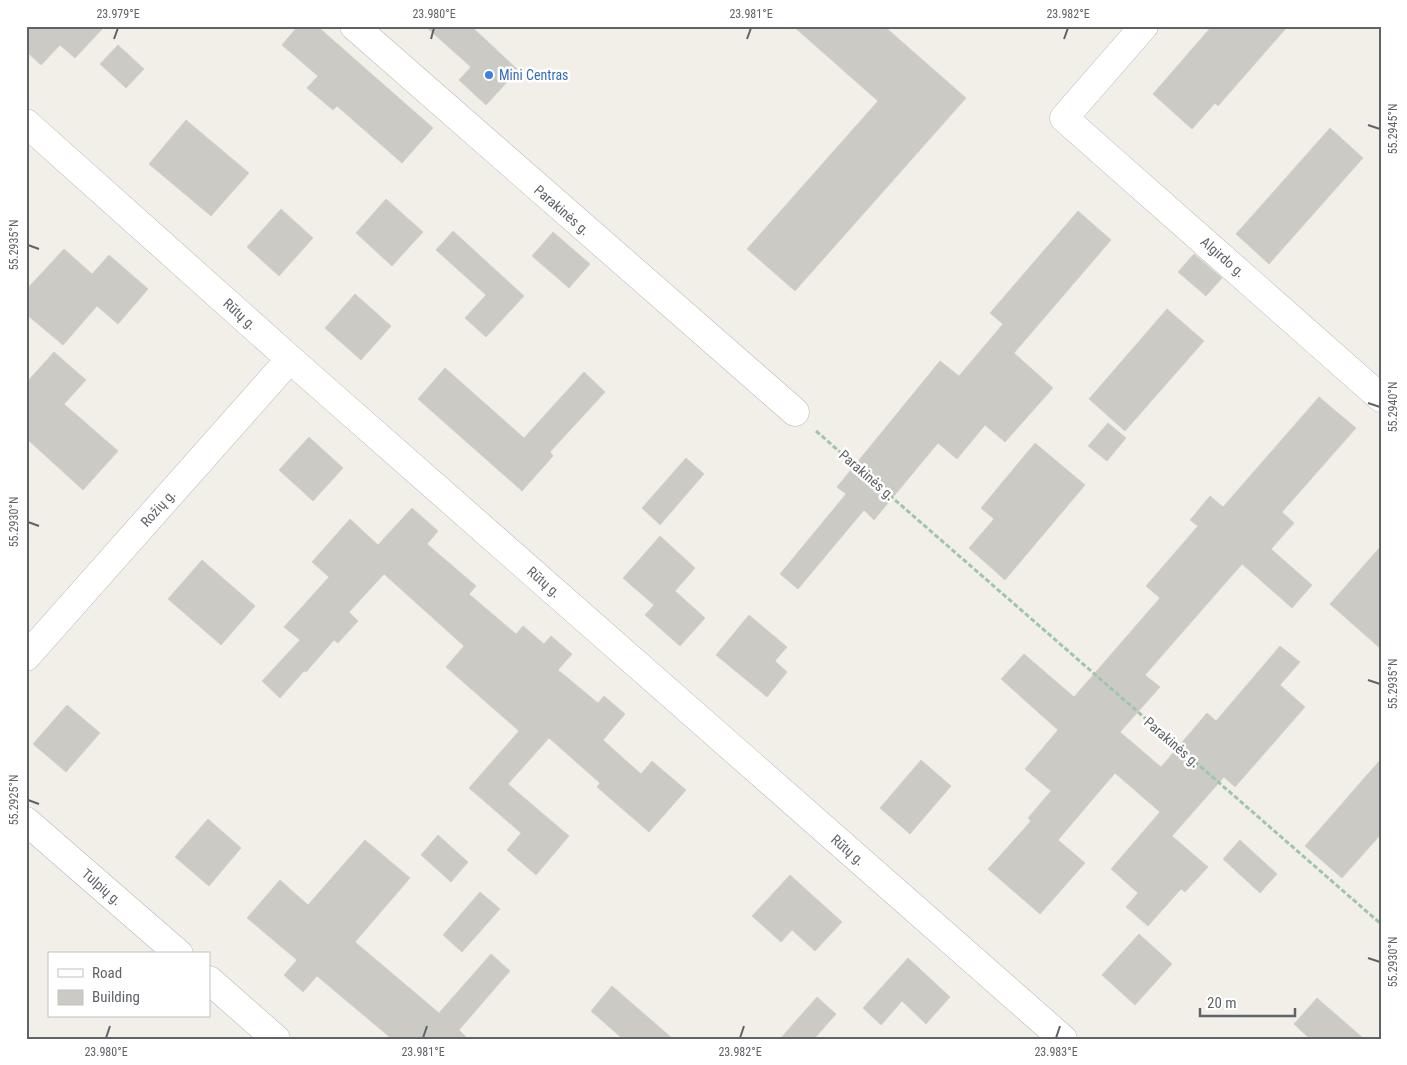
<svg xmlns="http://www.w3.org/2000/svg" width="1407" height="1065" font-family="'Roboto Condensed',sans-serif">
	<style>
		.building { fill: #cccac5; stroke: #d6d1c6 }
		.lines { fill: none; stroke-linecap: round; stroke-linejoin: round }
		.minor-casing { stroke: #b5b8bc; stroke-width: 29 }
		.path { stroke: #9cc7a9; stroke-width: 3; stroke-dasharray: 5 2.5; stroke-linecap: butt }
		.minor { stroke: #fff; stroke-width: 28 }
		.ticks { fill: none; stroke: #5f6368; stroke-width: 2 }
		.shop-dot { fill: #3f7fe0; stroke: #fff; stroke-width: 2 }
		.labels { text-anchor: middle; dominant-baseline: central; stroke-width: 5; stroke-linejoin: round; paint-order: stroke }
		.shop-label { font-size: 14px; fill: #366cbe; stroke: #fff; text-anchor: start }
		.street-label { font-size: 14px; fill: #5f6368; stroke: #fff }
		.neatline { fill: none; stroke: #5f6368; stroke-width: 2 }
		.ticks-label { font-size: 12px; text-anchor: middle; fill: #5f6368 }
	</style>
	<rect width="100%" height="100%" fill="#f1efe8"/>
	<g class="building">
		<polygon points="26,26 105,26 75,58 60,45 41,65 26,51"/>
		<polygon points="298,26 317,26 433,128 402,163 337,106 333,110 307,88 318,76 282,45"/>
		<polygon points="425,26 471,26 518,70 486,105 459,80 471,67"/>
		<polygon points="793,26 884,26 966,98 795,291 747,249 878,101"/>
		<polygon points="1212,26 1288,26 1218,106 1215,103 1192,129 1153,94"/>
		<polygon points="118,45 144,69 126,88 100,64"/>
		<polygon points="186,120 249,173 211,216 149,164"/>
		<polygon points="1330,128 1363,158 1269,264 1236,234"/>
		<polygon points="386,199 423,232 392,266 356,233"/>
		<polygon points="281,209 313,238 279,276 247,247"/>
		<polygon points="1078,211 1111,240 1014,353 1053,388 1005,442 985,425 957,459 938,443 874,520 864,510 798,589 780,574 846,494 837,487 940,361 959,376 1003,324 990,313"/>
		<polygon points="453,231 524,296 486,337 465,318 486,295 436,250"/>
		<polygon points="553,232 590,264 569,288 532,256"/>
		<polygon points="64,249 92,274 109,255 148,289 118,324 97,306 63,345 26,314 26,290"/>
		<polygon points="1194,254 1222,278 1206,296 1178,272"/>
		<polygon points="355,294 391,326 361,360 325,328"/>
		<polygon points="1167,309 1204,341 1125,431 1089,399"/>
		<polygon points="54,352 86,380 64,404 118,451 83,490 26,438 26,383"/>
		<polygon points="445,368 524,438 584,372 605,392 550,452 553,456 522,491 418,399"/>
		<polygon points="1319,397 1356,428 1282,512 1294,523 1271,549 1312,585 1292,608 1242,564 1145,675 1160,687 1120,732 1161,767 1207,713 1216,721 1280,646 1300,662 1280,685 1305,707 1235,787 1224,777 1172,836 1208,867 1185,892 1181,889 1148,926 1126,907 1138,893 1111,869 1160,812 1115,773 1058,840 1085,863 1040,914 988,869 1031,821 1028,818 1051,791 1025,769 1058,730 1001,679 1024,654 1074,697 1160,598 1146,586 1198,526 1190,520 1210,496 1223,507"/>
		<polygon points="1108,423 1126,438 1107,461 1088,446"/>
		<polygon points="309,437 343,468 313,501 279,470"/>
		<polygon points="1035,443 1085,485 1005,580 969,548 994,519 981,508"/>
		<polygon points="686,458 704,474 660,525 642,508"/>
		<polygon points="412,508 438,531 427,544 476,586 469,594 516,634 523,626 544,644 551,636 572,654 558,670 598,703 604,696 625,714 603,740 641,774 652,761 686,790 649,832 597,787 600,783 549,738 508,784 569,836 536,875 507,850 521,833 469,788 519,731 446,667 464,646 384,574 349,612 358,621 338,643 334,640 306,672 304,671 280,698 262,681 300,640 284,627 329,577 312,562 350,519 378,545"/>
		<polygon points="660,536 695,568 675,591 705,618 680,646 645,615 654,605 623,578"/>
		<polygon points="1381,546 1381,649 1330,604"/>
		<polygon points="202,560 255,606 221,645 168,599"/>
		<polygon points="749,615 787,647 775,661 787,672 767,697 716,655"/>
		<polygon points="67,705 100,733 66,772 33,744"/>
		<polygon points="1381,759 1381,834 1342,878 1305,846"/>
		<polygon points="921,760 951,786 910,834 880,808"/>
		<polygon points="208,819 241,848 209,886 175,857"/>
		<polygon points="438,835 468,862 451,882 421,855"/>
		<polygon points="365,840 410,878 355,942 439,1013 491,954 510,971 459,1030 468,1039 392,1039 317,976 303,992 284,975 297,960 247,918 280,880 308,905"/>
		<polygon points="1240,840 1277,874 1260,893 1223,859"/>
		<polygon points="790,875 842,922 815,951 792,930 781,942 752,916"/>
		<polygon points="480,892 500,909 462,952 443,935"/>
		<polygon points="1139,934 1172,964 1135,1005 1102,975"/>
		<polygon points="908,958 950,997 926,1024 902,1001 881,1025 863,1008"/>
		<polygon points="612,986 673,1039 623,1039 591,1011"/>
		<polygon points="817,997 836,1014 814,1039 780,1039"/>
		<polygon points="1317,998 1364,1039 1310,1039 1294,1024"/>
	</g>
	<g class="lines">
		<defs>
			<g id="minor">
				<polyline points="354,26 795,412"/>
				<polyline points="1144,26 1064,118 1381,398"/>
				<polyline points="26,123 290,359 1063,1039"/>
				<polyline points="26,657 290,359"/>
				<polyline points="26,821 179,954"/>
				<polyline points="209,980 276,1039"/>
			</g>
		</defs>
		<use href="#minor" class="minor-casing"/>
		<polyline class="path" points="816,431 1381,924"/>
		<use href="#minor" class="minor"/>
	</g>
	<path class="ticks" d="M114,39L118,28M431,39L434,28M747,39L751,28M1064,39L1068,28M1368,125L1380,129M28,245L39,249M1368,403L1380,407M28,522L39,526M1368,680L1380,684M28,800L39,804M1368,958L1380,962M106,1038L110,1026M423,1038L427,1026M740,1038L744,1026M1056,1038L1060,1026"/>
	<circle class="shop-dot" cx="489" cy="75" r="5"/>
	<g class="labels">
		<g class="shop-label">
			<text x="499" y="75">Mini Centras</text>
		</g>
		<g class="street-label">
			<text transform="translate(562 210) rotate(41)">Parakinės g.</text>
			<text transform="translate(1223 257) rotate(41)">Algirdo g.</text>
			<text transform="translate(240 314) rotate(42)">Rūtų g.</text>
			<text transform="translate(867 475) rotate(41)">Parakinės g.</text>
			<text transform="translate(158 508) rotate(-48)">Rožių g.</text>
			<text transform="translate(544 582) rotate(41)">Rūtų g.</text>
			<text transform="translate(1172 742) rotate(41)">Parakinės g.</text>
			<text transform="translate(848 850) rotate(41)">Rūtų g.</text>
			<text transform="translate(102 887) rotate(41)">Tulpių g.</text>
		</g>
	</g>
	<rect width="1407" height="1065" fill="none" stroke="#ffffff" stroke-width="55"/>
	<rect x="48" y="952" width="162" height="65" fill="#ffffff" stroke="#bfc1c3"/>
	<rect x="58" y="969" width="25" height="8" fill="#ffffff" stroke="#bfc1c3"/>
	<text x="92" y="978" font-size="15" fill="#5f6368">Road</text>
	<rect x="58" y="990" width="25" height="15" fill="#cccac5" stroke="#bfc1c3"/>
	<text x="92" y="1002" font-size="15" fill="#5f6368">Building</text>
	<path d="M1200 1008v8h95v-8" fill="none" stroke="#5f6368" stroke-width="2.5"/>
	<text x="1207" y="1008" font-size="15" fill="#5f6368" stroke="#ffffff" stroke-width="4" paint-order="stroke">20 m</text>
	<rect x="28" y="28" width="1352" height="1010" class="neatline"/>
	<g class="ticks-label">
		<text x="118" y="18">23.979°E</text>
		<text x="434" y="18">23.980°E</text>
		<text x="751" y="18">23.981°E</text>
		<text x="1068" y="18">23.982°E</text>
		<text transform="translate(1393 129) rotate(-90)" y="4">55.2945°N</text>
		<text transform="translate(14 245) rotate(-90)" y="4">55.2935°N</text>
		<text transform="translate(1393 407) rotate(-90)" y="4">55.2940°N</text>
		<text transform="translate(14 522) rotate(-90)" y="4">55.2930°N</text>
		<text transform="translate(1393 684) rotate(-90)" y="4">55.2935°N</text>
		<text transform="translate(14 800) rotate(-90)" y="4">55.2925°N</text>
		<text transform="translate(1393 962) rotate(-90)" y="4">55.2930°N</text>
		<text x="106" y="1056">23.980°E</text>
		<text x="423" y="1056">23.981°E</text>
		<text x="740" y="1056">23.982°E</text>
		<text x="1056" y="1056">23.983°E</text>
	</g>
</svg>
